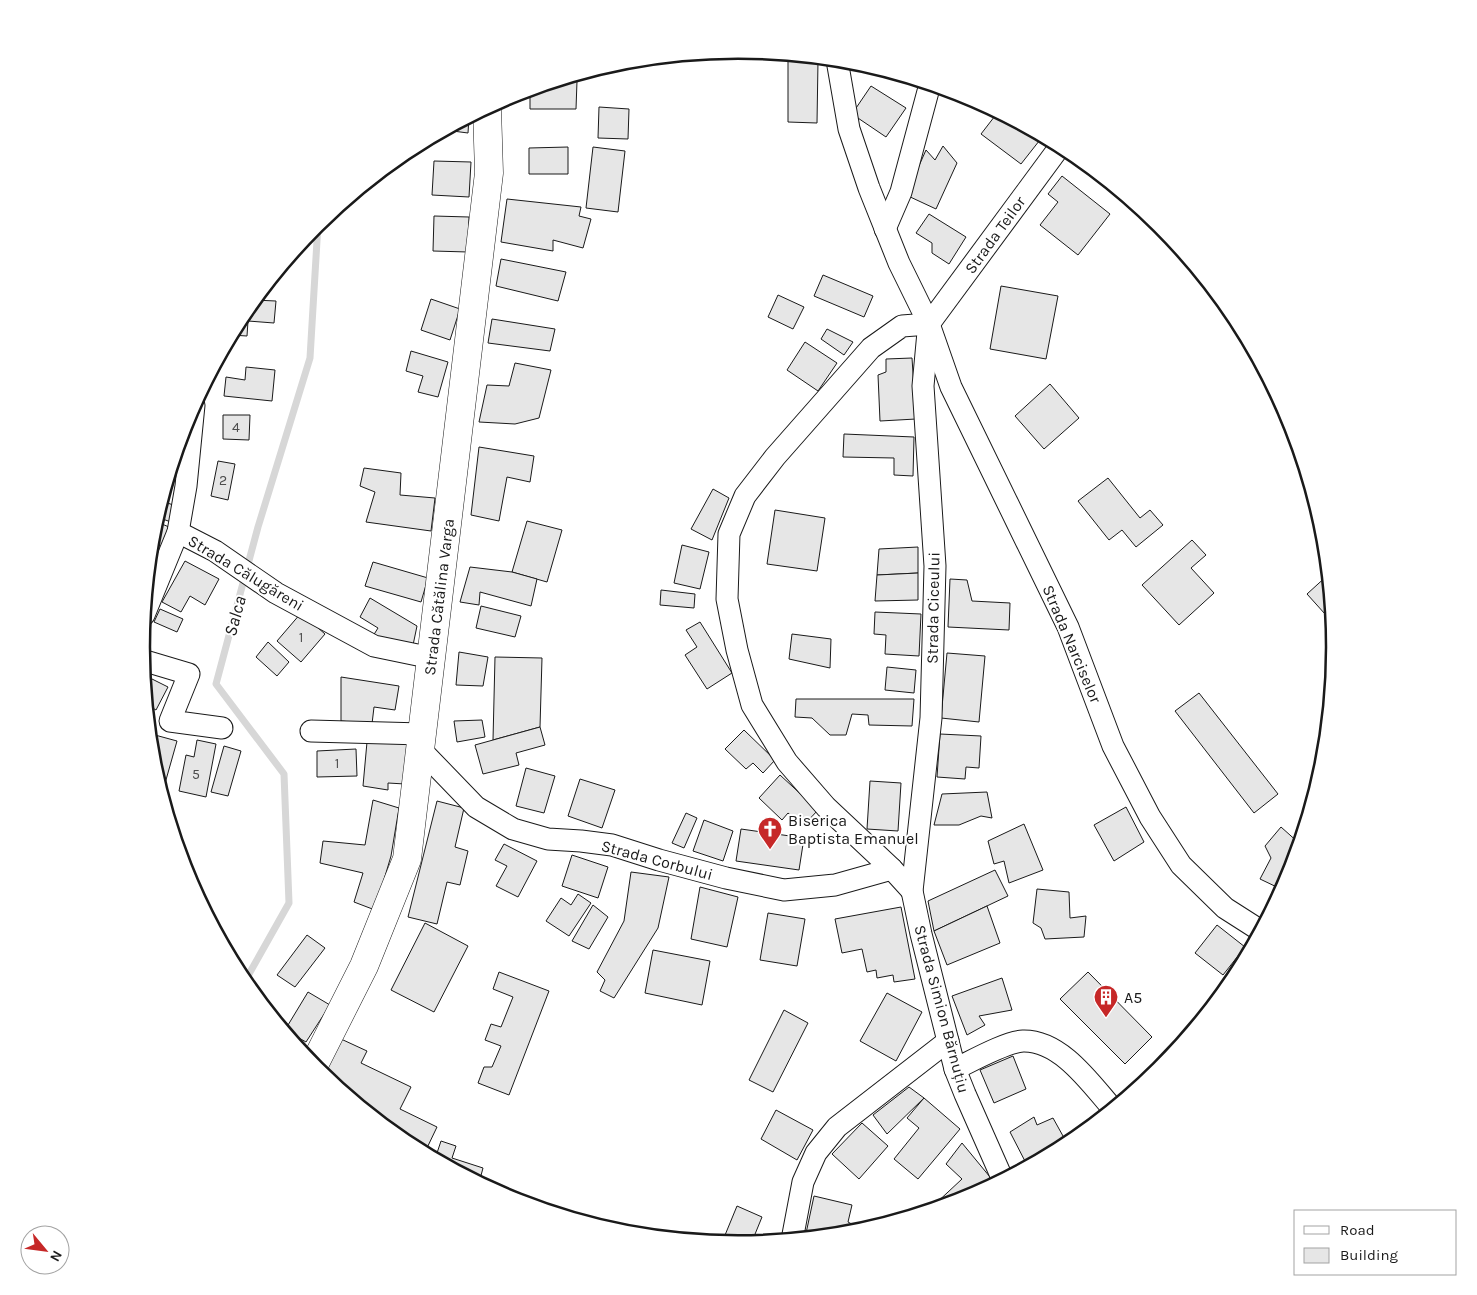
<svg xmlns="http://www.w3.org/2000/svg" width="1477" height="1295" font-family="Karla,sans-serif">
	<style>
		.lines { fill: none; stroke-linecap: round; stroke-linejoin: round }
		.stream { stroke: #d7d7d7; stroke-width: 7 }
		.building { fill: #e6e6e6; stroke: #1a1a1a }
		.minor-casing { stroke: #1a1a1a; stroke-width: 23 }
		.secondary-casing { stroke: #1a1a1a; stroke-width: 29 }
		.minor { stroke: #fff; stroke-width: 21 }
		.secondary { stroke: #fff; stroke-width: 28 }
		.labels { text-anchor: middle; dominant-baseline: central; stroke-width: 4; stroke-linejoin: round; paint-order: stroke }
		.number-label { font-size: 14px; fill: #4d4d4d }
		.street-label { font-size: 16px; fill: #1a1a1a; stroke: #fff }
		.poi-label { font-size: 16px; fill: #1a1a1a; stroke: #fff; text-anchor: start }
		.water-label { font-size: 18px; font-style: italic; fill: #1a1a1a; stroke: #fff }
		.rim { fill: none; stroke: #1a1a1a; stroke-width: 2.5 }
	</style>
	<rect width="100%" height="100%" fill="#fff"/>
	<g class="lines">
		<polyline class="stream" points="241,979 249,974 289,903 284,774 216,684 258,527 310,358 318,224"/>
	</g>
	<g class="building">
		<polygon points="788,61 818,61 817,123 788,122"/>
		<polygon points="558,81 577,81 576,109 530,109 530,89"/>
		<polygon points="871,86 906,108 886,137 852,114"/>
		<polygon points="599,107 629,109 628,139 598,138"/>
		<polygon points="998,112 1014,121 1027,130 1028,128 1043,136 1021,164 981,134"/>
		<polygon points="469,117 468,133 445,130"/>
		<polygon points="943,146 957,163 936,209 906,195 926,150 935,160"/>
		<polygon points="568,147 568,174 529,174 529,148"/>
		<polygon points="593,147 625,151 618,212 586,208"/>
		<polygon points="434,161 471,162 469,197 432,195"/>
		<polygon points="1062,176 1110,214 1078,255 1040,225 1058,202 1048,194"/>
		<polygon points="507,199 581,207 579,216 591,219 583,248 553,240 553,251 501,242"/>
		<polygon points="929,214 966,237 949,264 932,253 932,243 916,233"/>
		<polygon points="434,216 469,217 468,252 433,251"/>
		<polygon points="501,259 566,272 558,301 496,286"/>
		<polygon points="823,275 873,296 864,317 814,296"/>
		<polygon points="1001,286 1058,296 1046,359 990,349"/>
		<polygon points="778,295 804,307 793,329 768,317"/>
		<polygon points="431,299 460,309 450,340 421,330"/>
		<polygon points="254,300 276,301 274,323 248,321 247,336 231,335 242,315"/>
		<polygon points="492,319 555,329 550,351 488,343"/>
		<polygon points="827,329 853,342 844,355 821,339"/>
		<polygon points="805,342 837,363 818,391 787,370"/>
		<polygon points="411,351 448,362 438,397 418,392 423,376 406,371"/>
		<polygon points="912,358 916,419 880,421 878,375 886,372 886,359"/>
		<polygon points="515,363 551,370 539,418 515,424 479,422 487,385 509,386"/>
		<polygon points="246,367 275,370 272,401 224,396 226,377 245,380"/>
		<polygon points="1050,384 1079,418 1044,449 1015,416"/>
		<polygon points="223,415 250,415 249,440 223,439"/>
		<polygon points="844,434 914,437 913,476 894,475 894,458 843,457"/>
		<polygon points="479,447 534,456 530,482 507,477 499,521 471,515"/>
		<polygon points="218,461 235,464 228,500 211,496"/>
		<polygon points="364,468 401,473 400,495 435,498 431,531 366,522 375,492 360,486"/>
		<polygon points="1108,478 1140,518 1150,510 1163,525 1136,547 1122,530 1109,540 1078,501"/>
		<polygon points="713,489 729,498 712,540 691,529"/>
		<polygon points="162,501 176,506 171,522 157,517"/>
		<polygon points="775,510 825,518 817,571 767,564"/>
		<polygon points="155,521 169,527 152,569 149,567 153,531"/>
		<polygon points="527,521 562,530 547,582 512,572"/>
		<polygon points="1192,540 1206,555 1191,568 1214,593 1179,625 1142,585"/>
		<polygon points="682,545 709,552 700,589 674,583"/>
		<polygon points="918,547 918,573 877,575 879,549"/>
		<polygon points="185,561 219,579 205,605 190,596 181,612 162,602"/>
		<polygon points="373,562 428,578 421,602 365,586"/>
		<polygon points="470,567 512,572 537,579 531,606 480,592 479,605 460,602"/>
		<polygon points="918,573 918,600 875,601 877,575"/>
		<polygon points="1329,574 1334,624 1307,594"/>
		<polygon points="950,579 967,580 972,601 1010,603 1009,630 948,627"/>
		<polygon points="661,590 695,594 694,608 660,605"/>
		<polygon points="370,598 417,626 412,650 373,636 378,628 360,617"/>
		<polygon points="481,606 521,616 515,637 476,628"/>
		<polygon points="160,609 183,619 177,632 154,622"/>
		<polygon points="875,612 921,614 919,656 885,654 886,635 874,634"/>
		<polygon points="301,613 325,634 301,662 277,641"/>
		<polygon points="700,622 732,673 707,689 685,655 697,647 686,630"/>
		<polygon points="792,634 831,639 830,668 789,659"/>
		<polygon points="268,642 289,662 277,676 256,657"/>
		<polygon points="459,652 488,657 483,686 456,685"/>
		<polygon points="947,653 985,656 979,722 941,718"/>
		<polygon points="495,657 542,658 540,727 493,740"/>
		<polygon points="887,667 916,670 914,693 885,690"/>
		<polygon points="144,675 168,687 156,710 147,705"/>
		<polygon points="341,677 399,686 395,710 374,707 372,724 341,721"/>
		<polygon points="1199,693 1278,794 1254,813 1175,711"/>
		<polygon points="796,699 914,699 912,726 869,725 868,715 852,714 846,735 830,735 812,718 795,717"/>
		<polygon points="482,720 485,737 457,742 454,721"/>
		<polygon points="540,727 545,745 516,753 519,765 483,774 475,745"/>
		<polygon points="744,730 775,760 763,773 753,763 746,769 725,749"/>
		<polygon points="940,734 981,736 979,768 966,767 965,779 937,777"/>
		<polygon points="155,735 177,741 162,794 152,764 151,748"/>
		<polygon points="197,740 216,744 206,797 179,791 186,755 194,757"/>
		<polygon points="408,741 405,784 388,783 388,790 363,786 367,742"/>
		<polygon points="224,746 241,751 228,796 211,792"/>
		<polygon points="356,749 357,776 317,777 317,751"/>
		<polygon points="526,768 555,776 544,813 516,806"/>
		<polygon points="780,775 818,810 803,826 788,813 782,820 759,798"/>
		<polygon points="580,779 615,790 602,828 568,816"/>
		<polygon points="870,781 901,783 898,831 867,829"/>
		<polygon points="987,792 992,818 981,816 959,825 934,825 942,794"/>
		<polygon points="373,800 399,808 391,856 375,910 354,902 363,873 320,863 323,841 365,845"/>
		<polygon points="437,801 464,808 455,847 468,851 460,885 447,882 437,924 408,917"/>
		<polygon points="1126,807 1144,842 1114,861 1094,825"/>
		<polygon points="686,813 697,818 684,848 672,843"/>
		<polygon points="704,820 733,831 723,861 693,851"/>
		<polygon points="1024,824 1043,870 1009,883 1004,861 994,864 988,841"/>
		<polygon points="1281,827 1300,844 1290,876 1283,890 1260,879 1271,858 1265,846"/>
		<polygon points="741,829 804,838 799,870 736,861"/>
		<polygon points="504,844 537,861 518,897 496,886 507,866 495,860"/>
		<polygon points="572,855 608,867 598,898 562,886"/>
		<polygon points="995,870 1008,896 934,931 928,901"/>
		<polygon points="631,872 669,877 658,928 614,998 600,991 605,980 597,972 624,921"/>
		<polygon points="700,887 738,897 727,947 691,939"/>
		<polygon points="1037,889 1069,892 1070,918 1086,916 1084,937 1045,939 1041,928 1033,923"/>
		<polygon points="578,894 591,903 569,936 546,921 561,898 571,905"/>
		<polygon points="593,905 608,917 589,949 572,941"/>
		<polygon points="987,906 1000,943 947,965 934,931"/>
		<polygon points="901,907 915,979 894,982 893,975 877,978 876,970 867,972 862,949 842,953 835,919"/>
		<polygon points="768,913 805,919 797,966 760,960"/>
		<polygon points="425,923 468,946 434,1012 391,990"/>
		<polygon points="1217,925 1245,947 1223,975 1195,953"/>
		<polygon points="307,935 325,948 295,987 277,975"/>
		<polygon points="653,950 710,961 702,1005 645,993"/>
		<polygon points="499,972 549,991 509,1095 478,1083 484,1067 492,1067 501,1046 485,1040 491,1024 501,1027 513,997 493,989"/>
		<polygon points="1088,972 1152,1037 1125,1064 1060,999"/>
		<polygon points="1002,978 1012,1010 979,1016 985,1025 967,1035 952,996"/>
		<polygon points="308,992 330,1005 306,1042 285,1030"/>
		<polygon points="887,993 922,1012 896,1061 860,1041"/>
		<polygon points="784,1010 808,1023 773,1092 749,1080"/>
		<polygon points="341,1039 367,1051 361,1063 411,1087 400,1109 437,1127 426,1150 395,1135 322,1075"/>
		<polygon points="1013,1056 1026,1089 994,1103 980,1070"/>
		<polygon points="909,1087 924,1098 887,1134 873,1115"/>
		<polygon points="924,1098 960,1129 918,1179 894,1159 919,1128 907,1118"/>
		<polygon points="776,1110 813,1130 797,1160 761,1139"/>
		<polygon points="1034,1117 1037,1125 1053,1118 1068,1145 1028,1167 1010,1132"/>
		<polygon points="862,1123 888,1146 859,1179 832,1154"/>
		<polygon points="441,1141 456,1146 452,1158 483,1168 479,1183 435,1159"/>
		<polygon points="962,1143 990,1177 974,1196 967,1200 930,1211 933,1206 962,1179 946,1164"/>
		<polygon points="986,1182 990,1187 974,1196"/>
		<polygon points="814,1196 852,1205 848,1222 861,1229 872,1220 888,1224 855,1234 805,1238"/>
		<polygon points="737,1206 762,1217 751,1244 734,1245 723,1240"/>
	</g>
	<g class="lines">
		<defs>
			<g id="minor">
				<polyline points="837,60 849,129 869,188 899,263 929,324 951,387 1068,627 1113,746 1150,817 1181,865 1225,908 1261,931"/>
				<polyline points="885,229 901,192 930,84"/>
				<polyline points="929,324 1061,145"/>
				<polyline points="928,332 923,386 935,566 931,718 912,891 921,934 955,1069 965,1094 1003,1180"/>
				<polyline points="178,532 215,551 276,593 374,646 432,658"/>
				<polyline points="144,615 178,532 186,486 194,405"/>
				<polyline points="142,660 189,674 170,721 222,728"/>
				<polyline points="311,731 422,734"/>
				<polyline points="420,749 476,807 513,829 548,839 581,841 612,845 659,860 726,878 784,890 835,885 892,869"/>
				<polyline points="912,891 892,869 826,807 787,762 752,705 737,650 727,599 729,534 745,496 775,457 871,348 902,326 929,324"/>
				<path d="M955,1069C972,1061 1005,1042 1023,1041C1061,1040 1091,1084 1113,1109"/>
				<polyline points="792,1240 803,1182 816,1153 837,1127 948,1041"/>
			</g>
			<polyline id="secondary" points="313,1067 364,966 407,859 489,173 487,108"/>
		</defs>
		<use href="#minor" class="minor-casing"/>
		<use href="#secondary" class="secondary-casing"/>
		<use href="#minor" class="minor"/>
		<use href="#secondary" class="secondary"/>
	</g>
	<defs>
		<symbol id="church-pin" viewBox="-11 -11 22 30"><path d="M0 17L-7.5 6A9.5 9.5 0 1 1 7.5 6Z" fill="#c62828" stroke="#fff"/><path d="M-1.2-6h2.4v3.5h3.3v2.4h-3.3V6h-2.4V-.1h-3.3v-2.4h3.3Z" fill="#fff"/></symbol>
		<symbol id="building-pin" viewBox="-11 -11 22 30"><path d="M0 17L-7.5 6A9.5 9.5 0 1 1 7.5 6Z" fill="#c62828" stroke="#fff"/><path d="M-4-6H4V6H1V3H-1V6H-4ZM-2.5-4.3h1.7v1.8h-1.7ZM.8-4.3h1.7v1.8H.8ZM-2.5-1h1.7V.8h-1.7ZM.8-1h1.7V.8H.8Z" fill="#fff"/></symbol>
	</defs>
	<g fill-rule="evenodd">
		<use href="#church-pin" x="756" y="815" width="28" height="38"/>
		<use href="#building-pin" x="1092" y="983" width="28" height="38"/>
	</g>
	<g class="labels">
		<g class="number-label">
			<text x="236" y="427">4</text>
			<text x="223" y="480">2</text>
			<text x="301" y="637">1</text>
			<text x="337" y="763">1</text>
			<text x="196" y="774">5</text>
		</g>
		<g class="street-label">
			<text transform="translate(995 235) rotate(-54)">Strada Teilor</text>
			<text transform="translate(246 573) rotate(31)">Strada Călugăreni</text>
			<text transform="translate(439 597) rotate(-83)">Strada Cătălina Varga</text>
			<text transform="translate(933 608) rotate(-89)">Strada Ciceului</text>
			<text transform="translate(1072 644) rotate(67)">Strada Narciselor</text>
			<text transform="translate(657 860) rotate(15)">Strada Corbului</text>
			<text transform="translate(942 1009) rotate(75)">Strada Simion Bărnuțiu</text>
		</g>
		<g class="poi-label">
			<text x="788" y="820">Biserica<tspan x="788" dy="18">Baptista Emanuel</tspan></text>
			<text x="1124" y="997">A5</text>
		</g>
		<g class="water-label">
			<text transform="translate(235 616) rotate(-75)">Salca</text>
		</g>
	</g>
	<path d="M0 0H1477V1295H0ZM150 647a588 588 0 1 1 1176 0a588 588 0 1 1-1176 0Z" fill="#fff" fill-rule="evenodd"/>
	<path class="rim" d="M150 647a588 588 0 1 1 1176 0a588 588 0 1 1-1176 0Z"/>
	<rect x="1294" y="1210" width="162" height="65" fill="#ffffff" stroke="#a3a3a3"/>
	<rect x="1304" y="1226" width="25" height="8" fill="#ffffff" stroke="#a3a3a3"/>
	<text x="1340" y="1235" font-size="15" fill="#1a1a1a">Road</text>
	<rect x="1304" y="1248" width="25" height="15" fill="#e6e6e6" stroke="#a3a3a3"/>
	<text x="1340" y="1260" font-size="15" fill="#1a1a1a">Building</text>
	<g transform="translate(45 1250) rotate(119)"><circle r="24" fill="#ffffff" stroke="#a3a3a3"/>
	<path d="M0-4L9 19L0 12L-9 19Z" fill="#c62828"/>
	<text y="-8" font-size="14" font-weight="bold" text-anchor="middle" fill="#1a1a1a">N</text>
	</g>
</svg>
